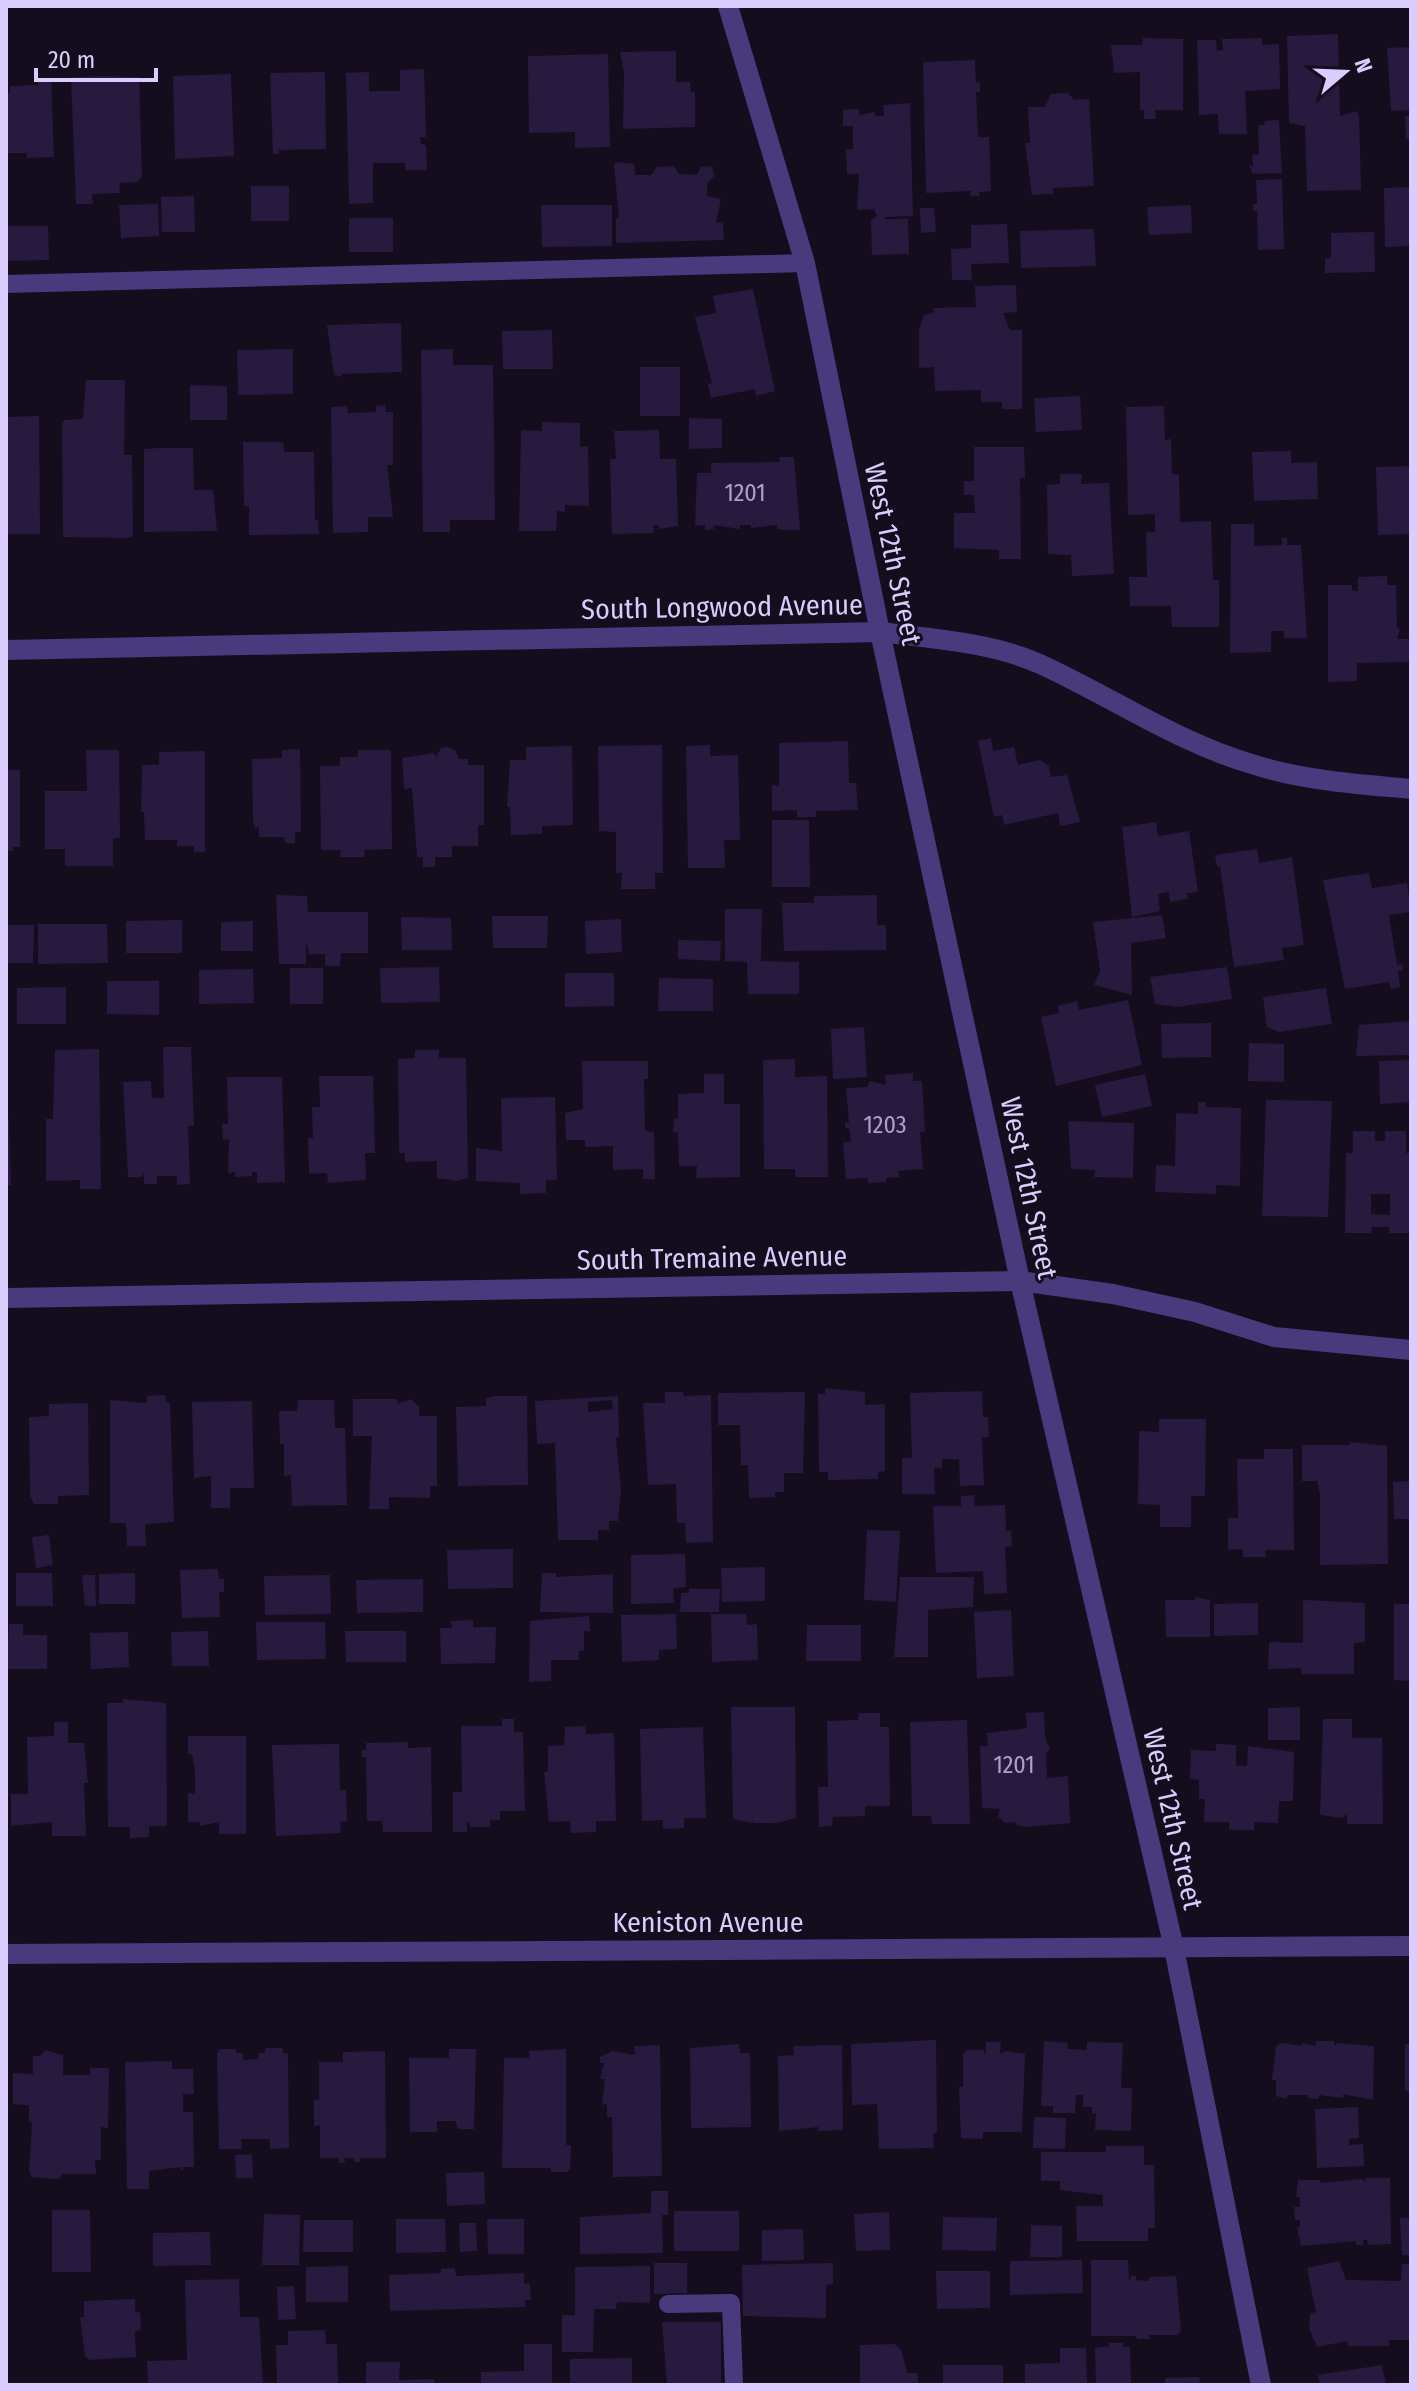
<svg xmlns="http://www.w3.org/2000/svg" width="1417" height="2391" font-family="'Fira Sans Condensed',sans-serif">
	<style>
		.building { fill: #281a3f; fill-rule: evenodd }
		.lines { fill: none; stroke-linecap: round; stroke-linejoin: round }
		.lane { stroke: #483a7c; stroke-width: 18 }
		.street { stroke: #483a7c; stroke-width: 20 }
		.labels { text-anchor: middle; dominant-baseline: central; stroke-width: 6; stroke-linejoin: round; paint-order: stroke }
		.number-label { font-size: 24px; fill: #aea0ce }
		.street-label { font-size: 28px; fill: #daccfd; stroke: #130d1e }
	</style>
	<rect width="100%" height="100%" fill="#130d1e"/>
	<g class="building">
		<polygon points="1338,34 1340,116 1356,111 1359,115 1361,190 1307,191 1305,126 1289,123 1287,36"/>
		<polygon points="1143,38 1183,39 1183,110 1155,110 1156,119 1144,119 1144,110 1140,110 1140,72 1114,73 1111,45 1142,45"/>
		<polygon points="1262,38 1262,45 1279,44 1280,89 1245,91 1247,134 1219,134 1218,114 1199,115 1197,40 1216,40 1217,51 1223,50 1222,39"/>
		<polygon points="1411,47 1411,110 1391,111 1387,48"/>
		<polygon points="676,51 676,82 690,82 691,92 695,92 695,127 623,129 624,73 620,52"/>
		<polygon points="608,54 610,147 575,148 575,132 529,133 528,56"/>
		<polygon points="975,60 976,83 980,82 980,92 976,92 978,137 989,137 991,191 979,192 980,196 970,196 971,191 926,193 923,62"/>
		<polygon points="424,69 426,137 420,137 421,144 426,145 427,170 405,170 405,163 373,163 373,203 349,204 346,73 369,72 369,91 400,91 400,70"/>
		<polygon points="325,72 326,149 279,150 279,154 273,154 270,73"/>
		<polygon points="231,74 234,156 175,159 173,76"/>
		<polygon points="101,76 139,77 142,176 138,182 119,183 120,193 92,194 93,204 76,204 71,77"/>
		<polygon points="38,78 51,78 54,157 27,158 27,153 6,153 6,93 10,93 10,86 38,85"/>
		<polygon points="1068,93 1074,100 1089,99 1094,186 1053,188 1053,194 1032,195 1025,143 1030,143 1028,107 1045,107 1051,94"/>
		<polygon points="910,103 913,216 885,217 885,219 908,219 909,254 872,255 871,220 877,216 874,209 857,210 859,174 847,174 846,149 853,149 853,126 843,126 843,110 859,109 859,115 875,112 875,116 884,116 883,105"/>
		<polygon points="1405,116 1411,116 1411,139 1406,139"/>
		<polygon points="1279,120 1282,173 1253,174 1249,166 1253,166 1252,155 1259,154 1258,125 1265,125 1264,121"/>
		<polygon points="618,162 634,164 635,175 651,175 657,167 674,166 679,174 697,175 701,167 712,166 714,176 707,183 707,196 721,199 716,223 723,222 724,240 616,243 616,218 619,218 614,165"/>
		<polygon points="1282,179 1284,249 1258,250 1257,211 1253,210 1253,204 1257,204 1256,180"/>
		<rect x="251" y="186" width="38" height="35"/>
		<polygon points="1411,187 1411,246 1385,247 1384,188"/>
		<polygon points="194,196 195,232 162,232 161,197"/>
		<polygon points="158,204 159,236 121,238 119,205"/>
		<polygon points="541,205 612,205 612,246 542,247"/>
		<polygon points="1191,205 1192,233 1149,235 1147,207"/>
		<polygon points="920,208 934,208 936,232 921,233"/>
		<rect x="349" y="218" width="44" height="34"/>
		<polygon points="1007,224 1009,263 971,264 972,280 952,280 951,249 971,248 971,225"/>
		<polygon points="6,226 48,226 49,260 6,261"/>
		<polygon points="1094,229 1096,266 1021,268 1020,231"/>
		<polygon points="1374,232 1375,272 1325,273 1325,258 1331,258 1331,233"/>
		<polygon points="1016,285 1017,312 1003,313 1010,330 1022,330 1022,409 1002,409 1002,402 981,402 981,390 935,391 934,367 919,368 919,330 924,315 935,312 933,308 976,307 975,286"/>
		<polygon points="753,289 775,391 756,396 755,389 711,398 708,384 712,383 695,317 716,313 713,296"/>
		<polygon points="401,323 402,372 341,374 342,377 334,375 327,325"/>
		<polygon points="552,330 553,369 503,369 502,331"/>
		<polygon points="293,349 293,394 238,395 237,350"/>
		<polygon points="453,349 453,365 493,365 495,520 450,520 450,532 423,532 421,350"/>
		<rect x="640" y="367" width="40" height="49"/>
		<polygon points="86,380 125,380 124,455 132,455 133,536 128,538 63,537 62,424 64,420 83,419"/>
		<polygon points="190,385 227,386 227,420 190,420"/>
		<polygon points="1080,396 1082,430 1036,432 1034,398"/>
		<polygon points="385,405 386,412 393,412 393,465 387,465 393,517 368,517 368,532 333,533 331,407 347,406 348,413 376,412 376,406"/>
		<polygon points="1164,406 1165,440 1171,439 1172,474 1179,474 1180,522 1211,521 1213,580 1219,580 1219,627 1172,627 1171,606 1130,606 1129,577 1147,577 1146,532 1155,532 1155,514 1128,515 1126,407"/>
		<polygon points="39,416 40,534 8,534 6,417"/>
		<polygon points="689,418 722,419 722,448 689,449"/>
		<polygon points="542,422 580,423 580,447 588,446 589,506 565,505 565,512 557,511 556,531 519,531 521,430 542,431"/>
		<polygon points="659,430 660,459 676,459 678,526 659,529 658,525 653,526 654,533 612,534 610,459 616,459 614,431"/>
		<polygon points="243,442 283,442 284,452 314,452 315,520 318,520 319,534 249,535 249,506 244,506"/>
		<polygon points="974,447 1024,447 1025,478 1020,478 1021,559 999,559 999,550 954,548 954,513 975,513 974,495 964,495 964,481 974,481"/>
		<polygon points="160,448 193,448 194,490 213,490 217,531 144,532 144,449"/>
		<polygon points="1291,451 1291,463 1317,462 1318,499 1254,501 1252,452"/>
		<polygon points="779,457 794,457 800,530 784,530 777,529 777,525 751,528 751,525 740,525 740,529 714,525 714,529 705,530 705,525 695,526 697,473 711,473 711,463 780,462"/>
		<polygon points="1411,466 1411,534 1378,535 1376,467"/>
		<polygon points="1060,474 1082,474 1081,484 1109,483 1114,574 1072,576 1071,555 1048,554 1047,485 1060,484"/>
		<polygon points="1231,524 1254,524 1254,546 1282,545 1282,538 1287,538 1287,545 1301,545 1307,638 1284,638 1284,631 1271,631 1271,652 1230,653"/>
		<polygon points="1387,576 1387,585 1396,585 1397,629 1400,629 1397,639 1411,639 1411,662 1357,663 1357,681 1328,682 1328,585 1352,585 1352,591 1358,591 1358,577"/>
		<polygon points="991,738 993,751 1014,747 1018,765 1040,760 1049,766 1051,777 1067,775 1080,822 1060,826 1058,813 1004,825 1002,815 994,817 978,741"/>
		<polygon points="848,741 849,783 856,783 858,810 816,811 816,817 797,817 797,810 772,811 772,785 779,786 779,743"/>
		<polygon points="662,745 663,873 655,873 655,889 621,889 622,873 616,873 616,832 599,831 598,746"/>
		<polygon points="710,745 710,756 738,755 740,840 724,840 725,868 688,868 686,746"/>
		<polygon points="572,746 573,825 542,826 542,834 511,835 510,807 507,807 510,760 526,760 526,747"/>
		<polygon points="447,747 455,750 459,759 468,759 468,765 484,765 484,825 478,825 478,846 452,846 452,857 435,857 435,867 423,867 423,857 417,857 412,788 404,789 402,758 434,753 436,757 441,748"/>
		<polygon points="300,749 301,832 295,832 295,843 285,843 284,837 259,837 259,827 255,828 253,821 252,759 282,758 282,750"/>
		<polygon points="86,750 119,750 120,838 113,838 113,866 65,866 65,849 45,849 45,791 87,791"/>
		<polygon points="358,750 391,750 392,849 364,850 365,857 340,857 341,850 321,850 320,766 340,766 340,757 358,757"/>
		<polygon points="205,751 205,852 194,852 194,846 177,846 177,840 145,840 144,812 141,812 142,765 159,765 159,752"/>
		<polygon points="6,770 20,770 20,847 13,847 13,851 6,851"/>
		<polygon points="772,820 809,820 810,887 772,887"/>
		<polygon points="1156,822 1158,836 1189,831 1198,892 1187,893 1188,899 1170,902 1169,892 1158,894 1160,911 1132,917 1122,827"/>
		<polygon points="1257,849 1259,863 1292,857 1304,945 1282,948 1284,960 1234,967 1220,866 1217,867 1215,855"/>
		<polygon points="1369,873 1372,888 1407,883 1411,912 1389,915 1397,965 1402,964 1403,970 1398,971 1400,987 1391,989 1389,982 1345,989 1323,880"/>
		<polygon points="276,895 307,896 308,912 368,912 368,953 341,953 340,966 325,966 325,954 309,954 306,940 306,964 279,964"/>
		<polygon points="877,895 877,925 886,925 886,950 784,951 782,903 814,903 814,896"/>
		<polygon points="725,909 762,909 761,961 799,962 799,994 748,994 747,962 725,961"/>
		<polygon points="1162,915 1166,938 1131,943 1132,995 1094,985 1100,971 1093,922"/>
		<polygon points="492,916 548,916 547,948 493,948"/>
		<polygon points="401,917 451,918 452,950 402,950"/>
		<polygon points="621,919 622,952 586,954 585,921"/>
		<polygon points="182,920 182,953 126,953 126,921"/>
		<polygon points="253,921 253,951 221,951 221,922"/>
		<polygon points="38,924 107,924 108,963 38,964"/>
		<polygon points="6,925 34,925 33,963 6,963"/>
		<polygon points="678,940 721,941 720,961 678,959"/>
		<polygon points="439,967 440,1002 381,1003 380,968"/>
		<polygon points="1227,967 1232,999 1178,1007 1155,1004 1150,977"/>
		<rect x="290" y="968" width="33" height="36"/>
		<polygon points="253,969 254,1003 199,1004 199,970"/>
		<polygon points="565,973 614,973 614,1006 565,1007"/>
		<polygon points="659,978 713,979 713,1011 658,1011"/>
		<polygon points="107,981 159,981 159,1015 107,1014"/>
		<polygon points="66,987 66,1024 17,1024 17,988"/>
		<polygon points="1326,988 1332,1024 1279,1032 1267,1027 1263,997"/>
		<polygon points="1128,1000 1142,1065 1056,1086 1041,1017 1059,1013 1058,1006 1077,1001 1079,1010"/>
		<polygon points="1411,1021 1411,1055 1356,1056 1359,1025"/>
		<polygon points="1211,1023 1211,1057 1162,1058 1161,1024"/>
		<polygon points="864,1027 867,1077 833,1079 831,1029"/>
		<polygon points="1249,1043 1284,1044 1284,1082 1248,1081"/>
		<polygon points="163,1047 191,1047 194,1126 188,1126 190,1184 177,1185 177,1176 157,1176 157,1184 144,1184 144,1173 142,1177 128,1177 123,1082 151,1081 152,1098 164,1098"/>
		<polygon points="99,1049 101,1189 80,1189 80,1180 46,1181 46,1119 53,1119 55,1050"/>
		<polygon points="415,1050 439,1050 439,1058 466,1058 468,1178 457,1181 437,1178 437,1161 405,1162 405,1153 399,1153 398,1059 415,1058"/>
		<polygon points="795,1059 795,1077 827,1076 828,1177 795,1177 795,1169 764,1169 763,1060"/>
		<polygon points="1411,1060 1411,1102 1380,1104 1379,1061"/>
		<polygon points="582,1061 648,1061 648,1079 644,1079 645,1131 654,1132 655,1179 643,1179 643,1169 613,1170 613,1146 585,1147 585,1140 566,1140 565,1113 583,1109"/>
		<polygon points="913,1073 913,1081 922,1081 925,1132 920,1132 923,1169 898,1171 899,1177 886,1178 886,1182 868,1183 868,1178 846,1179 843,1142 851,1142 849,1128 845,1128 845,1122 849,1122 846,1088 867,1087 870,1081 886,1085 885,1075"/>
		<polygon points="704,1074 724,1074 724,1104 740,1104 740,1177 696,1178 697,1166 679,1166 678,1132 673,1132 674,1118 678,1119 678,1094 704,1093"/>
		<polygon points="1145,1074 1152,1106 1102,1117 1095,1085"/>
		<polygon points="319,1076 373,1076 375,1153 365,1153 366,1180 328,1183 327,1173 309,1174 308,1138 313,1138 312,1107 320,1107"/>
		<polygon points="227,1077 282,1077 285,1182 257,1183 257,1172 252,1172 252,1176 235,1177 235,1172 228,1173 229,1139 223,1140 222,1124 228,1124"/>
		<polygon points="555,1097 557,1180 546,1180 546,1193 520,1194 520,1183 476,1181 476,1148 502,1151 501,1098"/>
		<polygon points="1266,1100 1332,1101 1328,1217 1262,1216"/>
		<polygon points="1198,1102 1206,1102 1206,1107 1241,1108 1240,1186 1216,1185 1216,1194 1155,1192 1156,1165 1175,1166 1176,1113 1198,1114"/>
		<polygon points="6,1119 9,1119 11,1185 6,1185"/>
		<polygon points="1068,1121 1134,1123 1133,1178 1094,1177 1095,1170 1071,1169"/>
		<path d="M1353,1131H1375V1141H1385V1131H1406V1153H1411V1233H1389V1227H1372L1371,1233H1345L1346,1153H1353ZM1371,1194H1390V1215L1371,1214Z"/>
		<polygon points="825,1388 865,1392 865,1405 885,1404 885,1471 878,1472 878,1479 828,1480 828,1472 819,1472 818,1394 825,1394"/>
		<polygon points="982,1391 983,1417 988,1417 989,1437 982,1437 984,1485 960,1486 959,1459 942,1459 942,1468 934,1468 935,1494 902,1494 902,1458 912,1458 910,1393"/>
		<polygon points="665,1392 683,1392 684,1396 711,1395 713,1542 686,1543 685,1523 677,1523 676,1484 648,1485 643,1403 665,1403"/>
		<polygon points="805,1392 803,1473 784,1473 784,1492 775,1492 775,1497 749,1498 748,1465 741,1465 740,1425 718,1425 718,1393"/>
		<polygon points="165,1395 166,1402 170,1403 174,1522 145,1524 146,1546 127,1546 126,1523 110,1523 110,1400 147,1403 147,1396"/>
		<polygon points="496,1396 527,1396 528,1485 458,1486 456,1407 486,1406 486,1398"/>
		<path d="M618,1396L619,1437H616L621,1492L618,1521H609V1530H598V1540H558L555,1443L537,1444L535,1401ZM612,1400L613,1409L588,1412V1402Z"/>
		<polygon points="353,1399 397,1399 397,1404 411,1399 419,1407 419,1416 437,1416 437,1486 430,1486 430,1498 389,1497 389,1509 369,1509 372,1436 353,1436"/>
		<polygon points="298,1400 334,1400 335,1428 345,1428 347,1505 292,1506 291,1475 284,1476 284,1444 280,1444 279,1411 297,1411"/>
		<polygon points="252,1401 254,1488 230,1488 230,1508 211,1508 211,1476 194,1478 192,1402"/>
		<polygon points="88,1403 89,1495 58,1496 58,1504 34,1504 30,1496 29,1417 49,1416 49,1404"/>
		<polygon points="1159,1419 1206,1419 1205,1496 1191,1496 1191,1527 1160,1527 1160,1505 1138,1504 1139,1431 1159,1432"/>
		<polygon points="1350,1442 1387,1446 1388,1564 1320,1565 1320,1494 1317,1481 1302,1481 1302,1445 1350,1445"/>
		<polygon points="1264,1449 1293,1449 1294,1550 1265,1550 1266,1557 1243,1557 1243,1549 1228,1550 1228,1518 1238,1518 1237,1459 1264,1459"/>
		<polygon points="1411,1481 1411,1519 1394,1519 1393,1482"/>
		<polygon points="974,1495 975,1506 1005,1505 1006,1531 1011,1531 1012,1546 1005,1547 1007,1593 984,1594 983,1571 936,1573 933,1506 961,1506 961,1496"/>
		<polygon points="867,1530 900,1531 896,1602 864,1600"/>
		<polygon points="49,1535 53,1565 36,1568 32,1537"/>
		<polygon points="513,1549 513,1588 448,1589 447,1550"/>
		<polygon points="685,1554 686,1587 673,1588 674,1603 631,1604 631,1555"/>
		<polygon points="765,1567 765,1601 722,1602 721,1568"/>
		<polygon points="218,1569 219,1579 224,1579 224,1592 219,1592 220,1617 182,1618 180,1570"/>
		<polygon points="16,1573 52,1573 53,1606 16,1606"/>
		<polygon points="135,1573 135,1604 99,1604 99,1574"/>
		<polygon points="542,1573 556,1573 556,1577 613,1574 613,1613 540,1612"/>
		<polygon points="82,1575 95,1575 96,1606 85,1606"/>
		<polygon points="330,1575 331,1614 265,1615 264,1576"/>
		<polygon points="900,1577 974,1577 973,1607 928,1610 928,1657 894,1657"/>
		<polygon points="423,1579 423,1612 357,1613 356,1580"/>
		<polygon points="689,1589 720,1589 719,1612 680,1612 681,1593 689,1593"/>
		<polygon points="1195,1597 1210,1600 1210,1637 1166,1637 1165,1600 1195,1600"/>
		<polygon points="1303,1600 1365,1603 1365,1642 1354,1643 1354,1674 1301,1674 1301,1668 1268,1669 1269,1642 1303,1643"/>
		<polygon points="1258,1603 1258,1635 1214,1636 1214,1604"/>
		<polygon points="1394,1604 1411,1604 1411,1681 1394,1680"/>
		<polygon points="1011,1610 1014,1676 977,1678 974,1612"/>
		<polygon points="676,1614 677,1649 659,1650 659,1660 622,1662 621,1615"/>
		<polygon points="711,1614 746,1614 747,1625 757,1624 758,1660 712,1662"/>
		<polygon points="589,1616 590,1631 584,1631 584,1651 579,1651 579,1660 551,1660 551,1681 529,1682 530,1621"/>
		<polygon points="473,1620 473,1627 496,1627 495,1663 441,1664 440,1628 452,1628 451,1621"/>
		<polygon points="256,1622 325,1622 326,1659 257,1660"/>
		<polygon points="9,1624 23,1624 23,1635 47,1635 47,1669 7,1669"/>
		<polygon points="807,1625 861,1625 861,1661 806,1661"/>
		<polygon points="208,1631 209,1666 172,1666 171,1632"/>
		<polygon points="345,1631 406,1631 406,1662 346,1662"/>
		<polygon points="128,1632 129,1667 91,1669 90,1633"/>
		<polygon points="123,1699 166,1703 167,1826 149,1826 149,1837 130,1838 130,1827 108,1827 107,1703 123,1703"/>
		<polygon points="731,1707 795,1707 796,1818 777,1823 775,1818 776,1823 754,1823 752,1818 753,1823 733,1819"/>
		<polygon points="1300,1707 1300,1740 1268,1740 1268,1708"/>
		<polygon points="1044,1712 1045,1737 1050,1749 1046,1753 1047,1778 1068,1776 1070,1823 1027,1827 1016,1825 1016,1822 1005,1823 998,1816 1000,1809 982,1808 980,1746 988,1746 987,1733 1027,1728 1026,1713"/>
		<polygon points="859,1713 880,1713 880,1727 889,1727 890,1806 865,1806 865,1816 833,1817 832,1826 819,1827 818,1787 828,1787 827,1721 858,1720"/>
		<polygon points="502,1719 514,1719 514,1732 523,1732 525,1811 500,1811 500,1820 490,1820 490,1827 470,1827 470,1822 467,1822 467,1832 453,1832 453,1792 462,1792 461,1726 502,1726"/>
		<polygon points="1323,1719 1352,1719 1352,1738 1382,1738 1383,1824 1347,1824 1347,1814 1342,1818 1320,1815"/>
		<polygon points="967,1720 970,1824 932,1824 931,1816 912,1816 910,1722"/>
		<polygon points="54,1722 68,1722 68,1743 84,1743 88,1783 84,1783 86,1836 52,1836 52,1822 11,1826 11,1794 28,1794 27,1737 54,1736"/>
		<polygon points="585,1726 586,1734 614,1733 616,1821 596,1821 596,1832 571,1833 570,1821 549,1822 544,1772 548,1771 548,1746 564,1745 565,1727"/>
		<polygon points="703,1727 706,1818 684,1818 684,1828 663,1829 663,1820 642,1821 640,1729"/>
		<polygon points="188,1736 246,1736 246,1834 219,1834 219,1822 200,1826 200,1822 188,1822 188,1793 195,1794 195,1771 192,1754 188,1754"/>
		<polygon points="408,1742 408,1748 431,1747 432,1832 383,1832 382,1821 367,1821 366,1757 362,1757 362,1750 366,1750 366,1743"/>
		<polygon points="339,1744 340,1790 346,1790 347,1821 340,1822 341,1833 276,1836 272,1745"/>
		<polygon points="1216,1744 1236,1745 1236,1766 1247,1766 1248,1746 1294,1752 1293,1801 1279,1801 1278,1823 1254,1822 1254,1830 1229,1830 1229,1822 1204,1822 1205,1799 1199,1799 1199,1780 1190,1779 1191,1750 1216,1751"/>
		<polygon points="936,2040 937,2133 933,2134 934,2148 879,2149 877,2104 852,2105 851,2044"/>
		<polygon points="1044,2041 1068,2043 1067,2049 1087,2050 1087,2042 1123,2043 1121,2088 1132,2088 1131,2131 1095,2130 1096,2113 1092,2114 1092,2107 1083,2107 1083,2095 1076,2095 1075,2113 1053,2113 1053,2106 1041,2106"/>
		<polygon points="1316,2041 1334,2041 1334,2046 1338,2043 1374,2046 1373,2100 1343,2094 1344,2098 1319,2095 1319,2099 1308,2098 1308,2095 1287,2095 1287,2099 1276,2096 1276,2080 1272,2080 1276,2046 1281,2043 1303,2046 1302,2043 1316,2046"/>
		<polygon points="986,2042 1001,2042 1000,2054 1005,2051 1025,2054 1022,2132 983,2132 983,2139 961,2138 959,2087 963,2087 963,2054 967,2050 983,2050 986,2055"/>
		<polygon points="739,2044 740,2053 750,2053 751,2127 691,2128 690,2048"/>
		<rect x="1405" y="2044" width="6" height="47"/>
		<polygon points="660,2045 662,2176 613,2177 612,2117 607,2117 607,2104 602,2105 605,2079 600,2079 604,2063 600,2063 600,2057 613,2051 635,2055 634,2046"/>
		<polygon points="842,2045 843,2130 818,2131 818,2127 779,2131 778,2056 794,2055 793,2046"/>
		<polygon points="265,2048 283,2048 283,2053 288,2053 289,2148 270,2149 270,2139 241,2139 242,2149 219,2149 217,2053 220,2049 236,2049 236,2053 243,2053 243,2060 258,2059 258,2053 265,2053"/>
		<polygon points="449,2049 476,2049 474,2129 458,2129 455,2121 437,2121 437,2132 410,2132 409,2058 449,2058"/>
		<polygon points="566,2049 566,2145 571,2145 570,2169 567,2172 551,2172 551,2168 502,2168 504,2058 529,2058 529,2051"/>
		<polygon points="45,2050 63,2055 63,2075 90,2075 90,2068 109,2068 108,2128 101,2127 101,2160 95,2160 96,2174 61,2174 61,2178 53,2179 32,2177 29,2171 32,2122 29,2122 29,2106 33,2106 13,2104 13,2073 33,2074 33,2056 40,2056"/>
		<polygon points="385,2051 386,2158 360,2158 360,2162 355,2162 354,2158 344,2158 345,2163 339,2163 339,2158 320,2158 320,2125 314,2126 314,2100 319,2100 319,2062 343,2062 343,2052"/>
		<polygon points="172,2061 172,2069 193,2069 194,2094 183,2094 183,2112 193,2112 194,2167 183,2167 183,2171 179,2167 149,2171 149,2189 127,2189 125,2062"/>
		<polygon points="1358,2107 1359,2138 1349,2139 1349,2145 1363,2144 1364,2166 1317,2168 1315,2109"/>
		<polygon points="1034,2117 1066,2118 1065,2149 1033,2148"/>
		<polygon points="1106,2146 1144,2146 1144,2165 1154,2165 1155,2228 1148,2228 1148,2241 1077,2241 1076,2206 1103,2206 1103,2195 1060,2190 1060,2181 1041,2181 1041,2152 1106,2152"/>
		<polygon points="252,2154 253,2178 236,2178 235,2155"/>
		<polygon points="484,2172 485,2204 447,2206 446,2173"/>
		<polygon points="1365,2178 1390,2178 1391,2244 1368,2245 1367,2240 1363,2240 1363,2245 1356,2245 1356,2241 1301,2246 1297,2227 1300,2227 1300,2220 1295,2220 1294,2207 1300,2207 1300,2197 1296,2197 1298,2180 1320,2180 1320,2183 1362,2179 1366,2182"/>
		<polygon points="651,2191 668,2191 668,2215 662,2215 663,2253 580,2254 580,2217 651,2213"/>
		<polygon points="52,2210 90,2210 91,2272 52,2272"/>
		<rect x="674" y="2211" width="65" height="40"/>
		<polygon points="889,2212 890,2250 856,2251 854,2214"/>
		<polygon points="264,2214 300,2215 299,2265 262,2265"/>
		<polygon points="943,2217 997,2218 996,2251 942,2250"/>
		<polygon points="1400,2218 1411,2218 1411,2255 1402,2255"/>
		<polygon points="396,2219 445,2219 446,2252 396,2253"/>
		<polygon points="487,2219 524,2219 524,2254 488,2254"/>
		<polygon points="304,2220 353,2220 353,2252 303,2252"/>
		<polygon points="459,2223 476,2223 477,2251 460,2252"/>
		<polygon points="1031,2225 1062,2226 1062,2257 1030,2257"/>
		<polygon points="803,2229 804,2260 762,2261 762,2230"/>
		<polygon points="210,2232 211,2265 153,2266 153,2233"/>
		<polygon points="1082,2260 1083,2293 1010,2295 1010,2261"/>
		<polygon points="1091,2260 1128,2260 1129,2281 1131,2276 1136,2276 1136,2280 1149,2281 1149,2277 1176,2276 1181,2331 1177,2335 1149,2335 1150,2339 1137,2339 1136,2336 1091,2336"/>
		<polygon points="1339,2261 1346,2280 1401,2281 1402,2264 1411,2264 1411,2340 1389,2340 1389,2346 1348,2346 1347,2341 1317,2347 1309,2329 1310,2314 1316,2312 1307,2268"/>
		<polygon points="654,2263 687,2263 687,2293 654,2294"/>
		<polygon points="833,2263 833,2284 826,2285 826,2318 743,2316 742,2265"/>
		<polygon points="348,2266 348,2302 306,2302 306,2267"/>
		<polygon points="650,2266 650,2303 617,2302 616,2309 594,2309 593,2352 562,2352 562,2315 575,2315 575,2267"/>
		<polygon points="455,2268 456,2276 524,2273 524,2283 530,2284 531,2300 525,2300 525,2307 390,2311 389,2275 441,2273 441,2269"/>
		<polygon points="936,2271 990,2271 990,2308 937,2309"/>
		<polygon points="239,2279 240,2317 259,2317 263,2385 148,2385 147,2361 187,2360 185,2280"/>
		<polygon points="294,2286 296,2319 278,2320 277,2287"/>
		<polygon points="135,2299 135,2313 140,2312 141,2330 135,2331 136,2357 90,2360 85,2357 80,2317 84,2317 84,2301"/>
		<polygon points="662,2322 721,2322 721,2385 667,2385"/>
		<polygon points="325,2330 326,2344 337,2344 338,2385 277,2385 276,2345 288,2345 288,2331"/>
		<polygon points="1109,2343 1123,2343 1123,2347 1130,2347 1131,2385 1096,2385 1095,2348 1110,2346"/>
		<polygon points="524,2344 552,2344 552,2385 481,2385 481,2372 524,2371"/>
		<polygon points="894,2344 901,2349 907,2373 918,2373 918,2385 860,2385 860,2345"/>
		<polygon points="1060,2348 1086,2348 1087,2385 1025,2385 1025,2364 1060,2363"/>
		<polygon points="632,2358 632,2385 570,2385 570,2359"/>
		<polygon points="366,2362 400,2362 399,2380 434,2379 435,2385 366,2385"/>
		<rect x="943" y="2365" width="60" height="20"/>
		<polygon points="1382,2365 1386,2385 1320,2385 1318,2375"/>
		<polygon points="1199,2377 1201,2385 1165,2385 1165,2378"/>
	</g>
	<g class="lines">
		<g class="lane">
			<polyline points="6,284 805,263"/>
			<polyline points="668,2304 731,2303 734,2385"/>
		</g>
		<g class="street">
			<polyline points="728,6 805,263 880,632 1020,1281 1174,1948 1261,2385"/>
			<path d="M6,650L880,632C933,639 991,642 1040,664C1112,697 1178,743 1255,765C1306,781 1358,784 1411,789"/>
			<polyline points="6,1298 1020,1281 1113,1294 1195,1312 1274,1337 1411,1350"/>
			<polyline points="6,1954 1411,1946"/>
		</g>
	</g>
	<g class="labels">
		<g class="number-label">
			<text x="745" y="493">1201</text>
			<text x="885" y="1125">1203</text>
			<text x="1014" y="1765">1201</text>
		</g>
		<g class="street-label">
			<text transform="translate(893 554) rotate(78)">West 12th Street</text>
			<text transform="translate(722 607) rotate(-1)">South Longwood Avenue</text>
			<text transform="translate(1029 1188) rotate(78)">West 12th Street</text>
			<text transform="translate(712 1258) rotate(-1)">South Tremaine Avenue</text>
			<text transform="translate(1173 1819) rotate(77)">West 12th Street</text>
			<text x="708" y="1922">Keniston Avenue</text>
		</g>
	</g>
	<rect width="1417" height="2391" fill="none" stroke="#daccfd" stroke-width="16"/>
	<g transform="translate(1345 72) rotate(71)" stroke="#130d1e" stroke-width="6" paint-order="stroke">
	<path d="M0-6L14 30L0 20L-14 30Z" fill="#daccfd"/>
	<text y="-12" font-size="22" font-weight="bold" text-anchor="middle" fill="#daccfd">N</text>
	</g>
	<path d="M36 68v12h120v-12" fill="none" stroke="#daccfd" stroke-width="4"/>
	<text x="48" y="68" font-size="24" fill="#daccfd" stroke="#130d1e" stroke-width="6" paint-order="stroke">20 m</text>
</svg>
